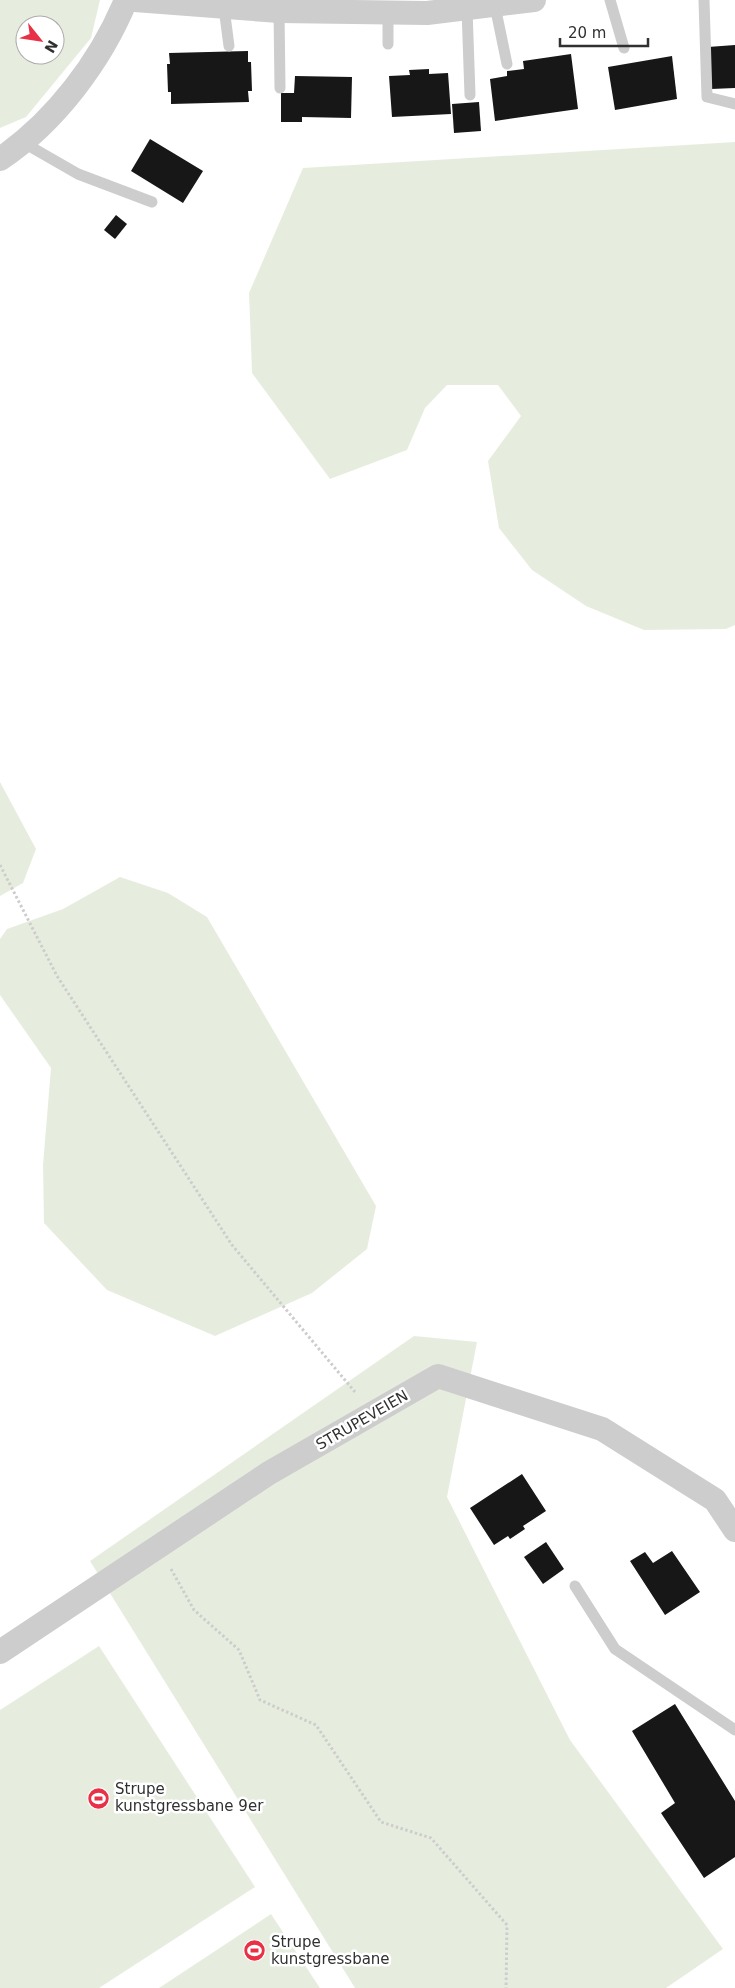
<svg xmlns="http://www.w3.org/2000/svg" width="735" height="1988" font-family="'DejaVu Sans',sans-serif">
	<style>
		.green { fill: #e7edde; fill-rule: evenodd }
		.building { fill: #171717 }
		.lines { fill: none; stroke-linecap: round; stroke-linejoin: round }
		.path { stroke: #cdcdcd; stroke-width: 3; stroke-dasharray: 2.5 2.5; stroke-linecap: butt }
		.lane { stroke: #cdcdcd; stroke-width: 11 }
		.street { stroke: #cdcdcd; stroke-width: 24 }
		.labels { text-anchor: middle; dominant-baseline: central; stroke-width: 5; stroke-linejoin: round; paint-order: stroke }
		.street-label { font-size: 15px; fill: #303030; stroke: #fff }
		.poi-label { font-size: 15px; fill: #303030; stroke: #fff; text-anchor: start }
	</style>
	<rect width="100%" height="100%" fill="#fff"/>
	<g class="green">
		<path d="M0,0H100L91,38L26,117L0,128ZM25,25H55V55H25Z"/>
		<polygon points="735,142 735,625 726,629 644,630 586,606 532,570 499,528 488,461 521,416 498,385 447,385 425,408 407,450 330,479 252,373 249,293 303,168"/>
		<polygon points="0,782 36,849 23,883 0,896"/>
		<polygon points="120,877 168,893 207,917 376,1206 367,1249 312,1293 215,1336 107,1290 44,1223 43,1165 51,1068 0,995 0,939 7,929 63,909"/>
		<polygon points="414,1336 477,1342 447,1497 570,1740 723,1949 666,1988 355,1988 90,1561"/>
		<polygon points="99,1646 255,1887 99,1988 0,1988 0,1710"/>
		<polygon points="271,1914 320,1988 159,1988"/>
	</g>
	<g class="building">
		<polygon points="735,45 735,88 711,89 708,47"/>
		<polygon points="248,51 248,62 251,62 252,91 248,91 249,102 171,104 171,92 168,92 167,64 170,64 169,53"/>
		<polygon points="571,54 578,109 495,121 490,79 507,76 507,71 524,69 523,61"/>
		<polygon points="672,56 677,99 615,110 608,67"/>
		<polygon points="429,69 429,74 448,73 451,114 392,117 389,76 410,75 409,70"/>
		<polygon points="295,76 352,77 351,118 302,117 302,122 281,122 281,93 294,93"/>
		<polygon points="479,102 481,131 454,133 452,104"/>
		<polygon points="150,139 203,171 183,203 131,171"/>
		<polygon points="116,215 127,224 115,239 104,230"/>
		<polygon points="522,1474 546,1511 523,1526 525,1529 510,1539 508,1536 494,1545 470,1508"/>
		<polygon points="546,1542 564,1569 543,1584 524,1557"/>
		<polygon points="672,1551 700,1592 665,1615 630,1561 645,1552 653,1563"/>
		<polygon points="675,1704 735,1801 735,1857 704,1878 661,1813 675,1803 632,1731"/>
	</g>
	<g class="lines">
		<g class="path">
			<polyline points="0,865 57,976 232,1245 355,1392"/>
			<polyline points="171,1569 194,1610 239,1650 260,1700 316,1725 381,1822 431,1838 507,1925 506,1988"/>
		</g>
		<g class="lane">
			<polyline points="610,0 624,48"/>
			<polyline points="704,0 707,97 735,104"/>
			<polyline points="495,6 507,64"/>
			<polyline points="224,8 229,46"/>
			<polyline points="467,9 470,95"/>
			<polyline points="279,11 280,88"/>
			<polyline points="388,13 388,44"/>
			<polyline points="24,143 78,174 152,202"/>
			<polyline points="575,1586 615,1649 735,1730"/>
		</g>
		<g class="street">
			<polyline points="135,0 279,11 427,13 534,0"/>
			<path d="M0,159C55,122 101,61 126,0"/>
			<polyline points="0,1652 269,1473 438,1376 602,1429 715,1500 735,1530"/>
		</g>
	</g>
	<defs>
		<symbol id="stadium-disc" viewBox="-11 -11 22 22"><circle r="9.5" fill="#e83146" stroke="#fff"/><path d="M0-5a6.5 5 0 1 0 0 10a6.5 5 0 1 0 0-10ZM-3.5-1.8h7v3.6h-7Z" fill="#fff"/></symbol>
	</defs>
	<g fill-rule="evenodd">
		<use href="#stadium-disc" x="86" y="1786" width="25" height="25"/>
		<use href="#stadium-disc" x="242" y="1938" width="25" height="25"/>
	</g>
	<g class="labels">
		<g class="street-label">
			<text transform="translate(362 1420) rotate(-30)">STRUPEVEIEN</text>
		</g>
		<g class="poi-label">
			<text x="115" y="1789">Strupe<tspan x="115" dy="17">kunstgressbane 9er</tspan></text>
			<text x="271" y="1942">Strupe<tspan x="271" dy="17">kunstgressbane</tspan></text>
		</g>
	</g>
	<g transform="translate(40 40) rotate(120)"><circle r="24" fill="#ffffff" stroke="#acacac"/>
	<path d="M0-4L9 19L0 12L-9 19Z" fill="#e83146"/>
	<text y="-8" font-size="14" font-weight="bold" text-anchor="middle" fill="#303030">N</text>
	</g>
	<path d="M560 38v8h88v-8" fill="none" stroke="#303030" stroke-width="2.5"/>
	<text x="568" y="38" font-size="15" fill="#303030" stroke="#ffffff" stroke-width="4" paint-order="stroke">20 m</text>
</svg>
